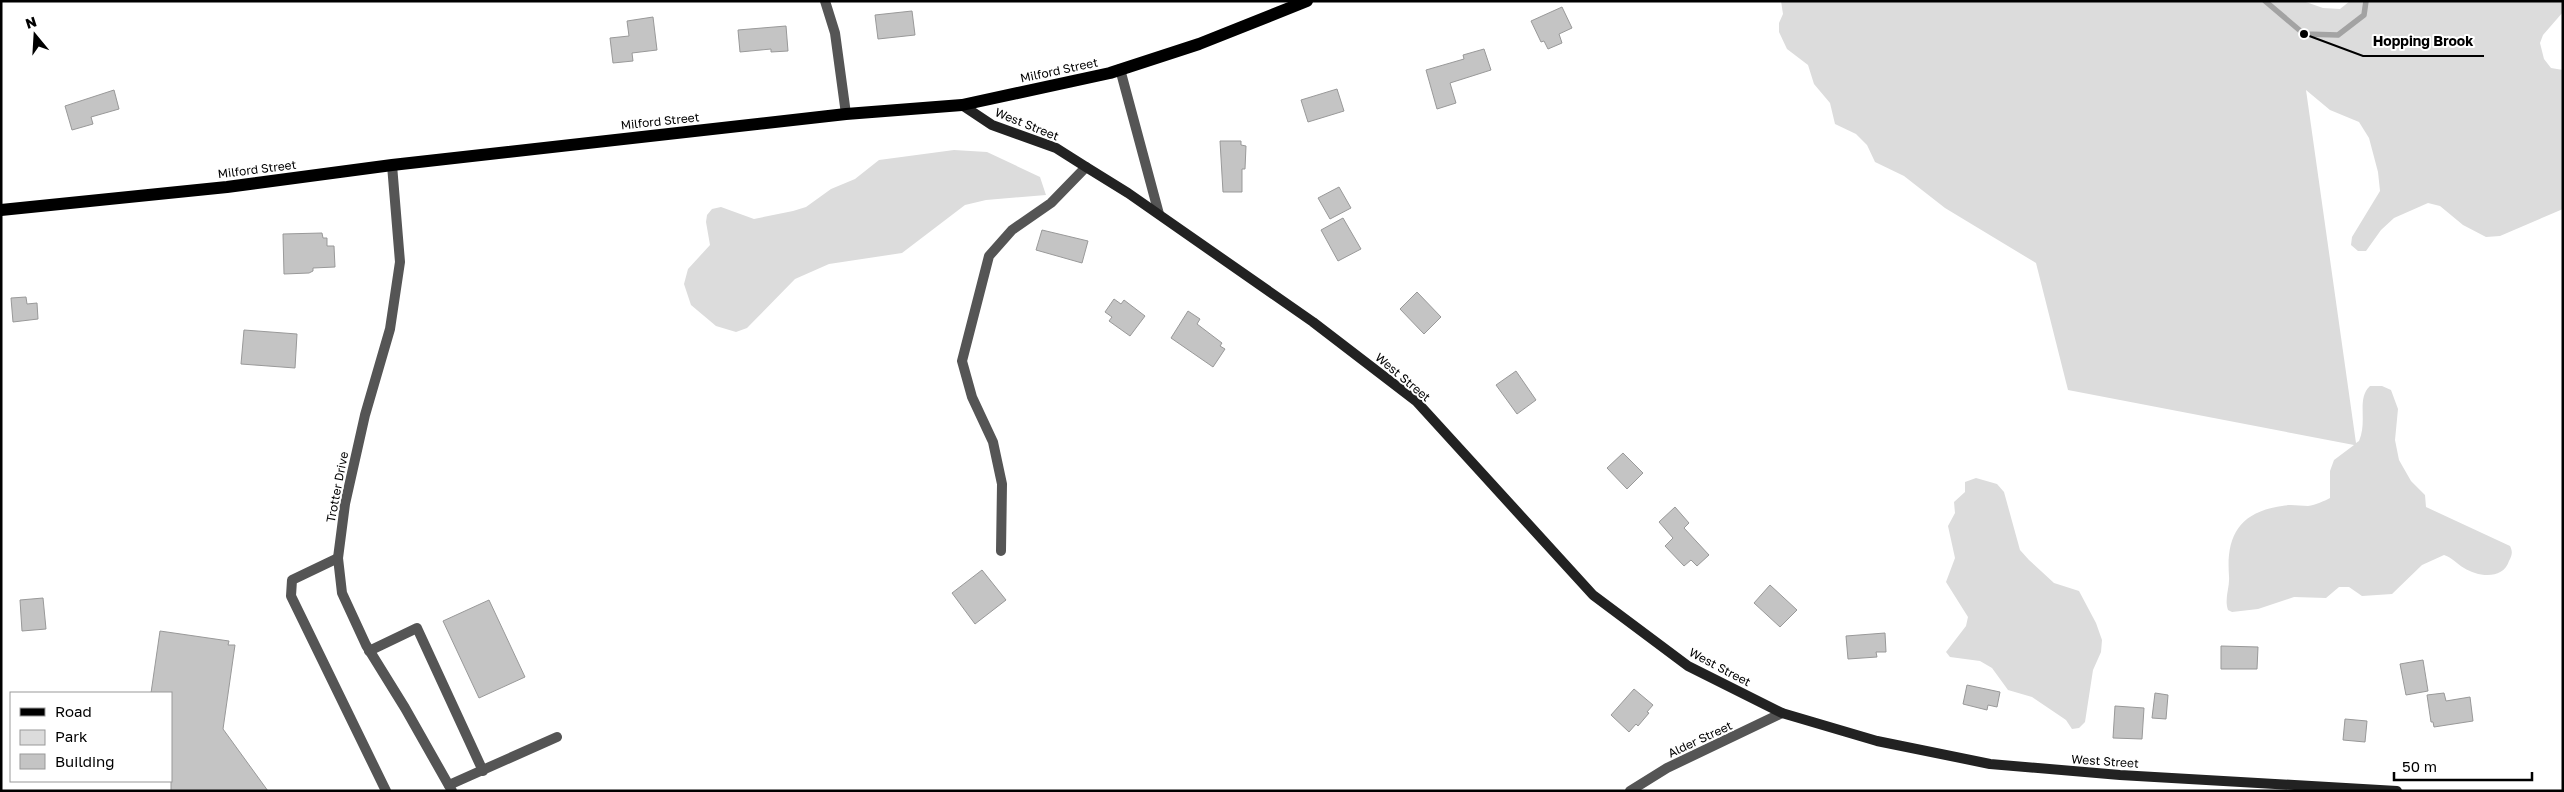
<svg xmlns="http://www.w3.org/2000/svg" width="2564" height="792" font-family="'Golos Text',sans-serif">
	<style>
		.green { fill: #dcdcdc }
		.lines { fill: none; stroke-linecap: round; stroke-linejoin: round }
		.stream { stroke: #a3a3a3; stroke-width: 5.5 }
		.building { fill: #c4c4c4; stroke: #999 }
		.lane { stroke: #555; stroke-width: 10 }
		.street { stroke: #555; stroke-width: 10 }
		.secondary { stroke: #222; stroke-width: 10 }
		.primary { stroke: #000; stroke-width: 12 }
		.labels { text-anchor: middle; dominant-baseline: central; stroke-width: 4; stroke-linejoin: round; paint-order: stroke }
		.street-label { font-size: 12px; fill: #000; stroke: #fff }
		.leader { fill: none; stroke: #000; stroke-width: 2 }
		.callout-dot { fill: #000; stroke: #fff; stroke-width: 2 }
		.callout-label { font-size: 14px; text-anchor: middle; font-weight: bold; fill: #000; stroke: #fff; stroke-width: 4; stroke-linejoin: round; paint-order: stroke }
	</style>
	<rect width="100%" height="100%" fill="#fff"/>
	<g class="green">
		<path d="M1781,1H2303L2323,8L2340,9L2350,1H2563V12L2543,35L2540,43L2544,59L2551,68L2563,70V209L2500,236L2486,237L2463,225L2440,206L2428,203L2394,218L2381,230L2366,251H2358L2351,245L2352,237L2380,191L2378,172L2369,138L2359,122L2330,110L2306,90L2356,443L2359,441C2368,421 2356,399 2370,386H2382L2391,390L2398,409L2395,440L2399,460L2411,481L2425,495L2426,507L2510,546C2513,552 2512,555 2509,561C2503,580 2478,577 2464,568C2457,564 2453,558 2444,555L2422,565L2392,594L2362,596L2349,587H2339L2326,598L2294,597L2258,609L2232,612L2228,610C2224,598 2230,588 2229,576C2226,536 2239,512 2282,506C2291,504 2299,506 2308,506C2316,505 2324,501 2330,498V471L2334,460L2354,445L2068,390L2036,263L1945,208L1904,176L1875,162L1867,145L1856,134L1835,124L1830,103L1814,84L1808,65L1787,49L1779,32V23L1783,14Z"/>
		<polygon points="954,150 987,152 1040,177 1046,195 986,200 965,205 902,253 829,264 795,279 747,328 736,332 716,326 691,305 684,284 688,269 710,245 706,222 707,215 712,209 721,207 754,219 793,211 806,207 831,189 855,179 879,160"/>
		<polygon points="1976,478 1997,484 2004,492 2020,550 2029,560 2054,583 2079,591 2096,623 2102,640 2101,652 2093,670 2085,722 2079,728 2072,729 2066,720 2032,697 2008,690 1992,668 1980,661 1950,657 1946,652 1966,626 1968,617 1946,582 1955,558 1948,526 1955,513 1954,502 1965,492 1965,482"/>
	</g>
	<g class="lines">
		<polyline class="stream" points="2265,1 2304,34 2338,35 2364,15 2366,1"/>
	</g>
	<g class="building">
		<polygon points="1562,7 1572,28 1559,34 1562,43 1548,49 1544,41 1541,42 1531,21"/>
		<polygon points="912,11 915,35 878,39 875,15"/>
		<polygon points="653,17 657,50 632,53 633,61 613,63 610,38 629,36 627,21"/>
		<polygon points="786,26 788,51 771,52 771,49 740,52 738,30"/>
		<polygon points="1484,49 1491,70 1450,83 1456,103 1437,109 1426,70 1464,59 1463,55"/>
		<polygon points="1337,89 1344,111 1308,122 1301,100"/>
		<polygon points="114,90 119,109 91,117 93,124 72,130 65,106"/>
		<polygon points="1220,141 1241,141 1241,145 1246,146 1245,169 1242,169 1242,192 1223,192"/>
		<polygon points="1339,187 1351,208 1330,219 1318,198"/>
		<polygon points="1343,218 1361,249 1338,261 1321,230"/>
		<polygon points="1042,230 1088,241 1082,263 1036,250"/>
		<polygon points="322,233 323,238 327,238 327,246 334,246 335,267 313,268 313,271 309,273 284,274 283,234"/>
		<polygon points="1417,292 1441,317 1424,334 1400,309"/>
		<polygon points="26,297 27,304 37,303 38,319 13,322 11,298"/>
		<polygon points="1114,299 1121,304 1124,300 1145,316 1130,336 1109,321 1112,317 1105,312"/>
		<polygon points="1188,311 1200,319 1197,324 1222,343 1220,346 1225,349 1213,367 1171,338"/>
		<polygon points="244,330 297,334 295,368 241,364"/>
		<polygon points="1516,371 1536,400 1517,414 1496,385"/>
		<polygon points="1623,453 1643,473 1627,489 1607,468"/>
		<polygon points="1675,507 1689,523 1684,528 1709,555 1697,566 1691,560 1684,566 1665,546 1673,538 1659,522"/>
		<polygon points="982,570 1006,600 975,624 952,593"/>
		<polygon points="1770,585 1797,610 1780,627 1754,603"/>
		<polygon points="43,598 46,629 22,631 20,600"/>
		<polygon points="489,600 525,677 479,698 443,621"/>
		<polygon points="160,631 229,641 228,645 235,645 223,729 268,791 171,791 171,693 151,693"/>
		<polygon points="1885,633 1886,652 1876,652 1877,657 1848,659 1846,636"/>
		<polygon points="2221,646 2258,647 2257,669 2221,669"/>
		<polygon points="2423,660 2428,691 2406,695 2400,664"/>
		<polygon points="1967,685 2000,692 1997,707 1988,705 1987,710 1963,704"/>
		<polygon points="1634,689 1653,705 1647,712 1649,713 1638,726 1636,724 1629,732 1611,715"/>
		<polygon points="2155,693 2168,695 2166,719 2152,718"/>
		<polygon points="2444,693 2446,701 2470,697 2473,721 2434,727 2433,722 2431,722 2427,695"/>
		<polygon points="2115,706 2144,708 2142,739 2113,738"/>
		<polygon points="2345,719 2367,721 2365,742 2343,740"/>
	</g>
	<g class="lines">
		<g class="lane">
			<polyline points="825,1 835,33 846,114"/>
			<polyline points="1001,551 1002,484 993,442 972,397 962,361 989,256 1012,230 1051,203 1086,167"/>
			<polyline points="338,558 292,580 291,596 386,791"/>
			<polyline points="369,651 417,628 483,771"/>
			<polyline points="449,785 557,737"/>
		</g>
		<g class="street">
			<polyline points="1120,69 1159,214"/>
			<polyline points="392,165 400,262 390,329 365,415 345,504 338,558 342,593 366,645 405,708 452,791"/>
			<polyline points="1630,791 1667,768 1782,713"/>
		</g>
		<polyline class="secondary" points="962,105 992,125 1056,148 1086,167 1128,193 1313,322 1416,401 1593,595 1688,666 1782,713 1877,741 1990,764 2120,775 2397,791"/>
		<polyline class="primary" points="1,210 227,187 392,165 846,114 962,105 1110,73 1199,44 1307,1"/>
	</g>
	<g class="labels">
		<g class="street-label">
			<text transform="translate(1059 70) rotate(-12)">Milford Street</text>
			<text transform="translate(660 121) rotate(-6)">Milford Street</text>
			<text transform="translate(1027 124) rotate(22)">West Street</text>
			<text transform="translate(257 169) rotate(-7)">Milford Street</text>
			<text transform="translate(1403 377) rotate(40)">West Street</text>
			<text transform="translate(337 487) rotate(-79)">Trotter Drive</text>
			<text transform="translate(1720 667) rotate(28)">West Street</text>
			<text transform="translate(1700 739) rotate(-25)">Alder Street</text>
			<text transform="translate(2105 761) rotate(4)">West Street</text>
		</g>
	</g>
	<path class="leader" d="M2304 34L2363 56H2484"/>
	<circle class="callout-dot" cx="2304" cy="34" r="5"/>
	<g class="callout-label">
		<text x="2423" y="46">Hopping Brook</text>
	</g>
	<rect width="2564" height="792" fill="none" stroke="#000000" stroke-width="5"/>
	<rect x="10" y="692" width="162" height="90" fill="#ffffff" stroke="#999999"/>
	<rect x="20" y="708" width="25" height="8" fill="#000000" stroke="#999999"/>
	<text x="55" y="717" font-size="15" fill="#000000">Road</text>
	<rect x="20" y="730" width="25" height="15" fill="#dcdcdc" stroke="#999999"/>
	<text x="55" y="742" font-size="15" fill="#000000">Park</text>
	<rect x="20" y="754" width="25" height="15" fill="#c4c4c4" stroke="#999999"/>
	<text x="55" y="767" font-size="15" fill="#000000">Building</text>
	<g transform="translate(35 35) rotate(342)" stroke="#ffffff" stroke-width="4" paint-order="stroke">
	<path d="M0-4L9 19L0 12L-9 19Z" fill="#000000"/>
	<text y="-8" font-size="14" font-weight="bold" text-anchor="middle" fill="#000000">N</text>
	</g>
	<path d="M2394 772v8h138v-8" fill="none" stroke="#000000" stroke-width="2.5"/>
	<text x="2402" y="772" font-size="15" fill="#000000" stroke="#ffffff" stroke-width="4" paint-order="stroke">50 m</text>
</svg>
